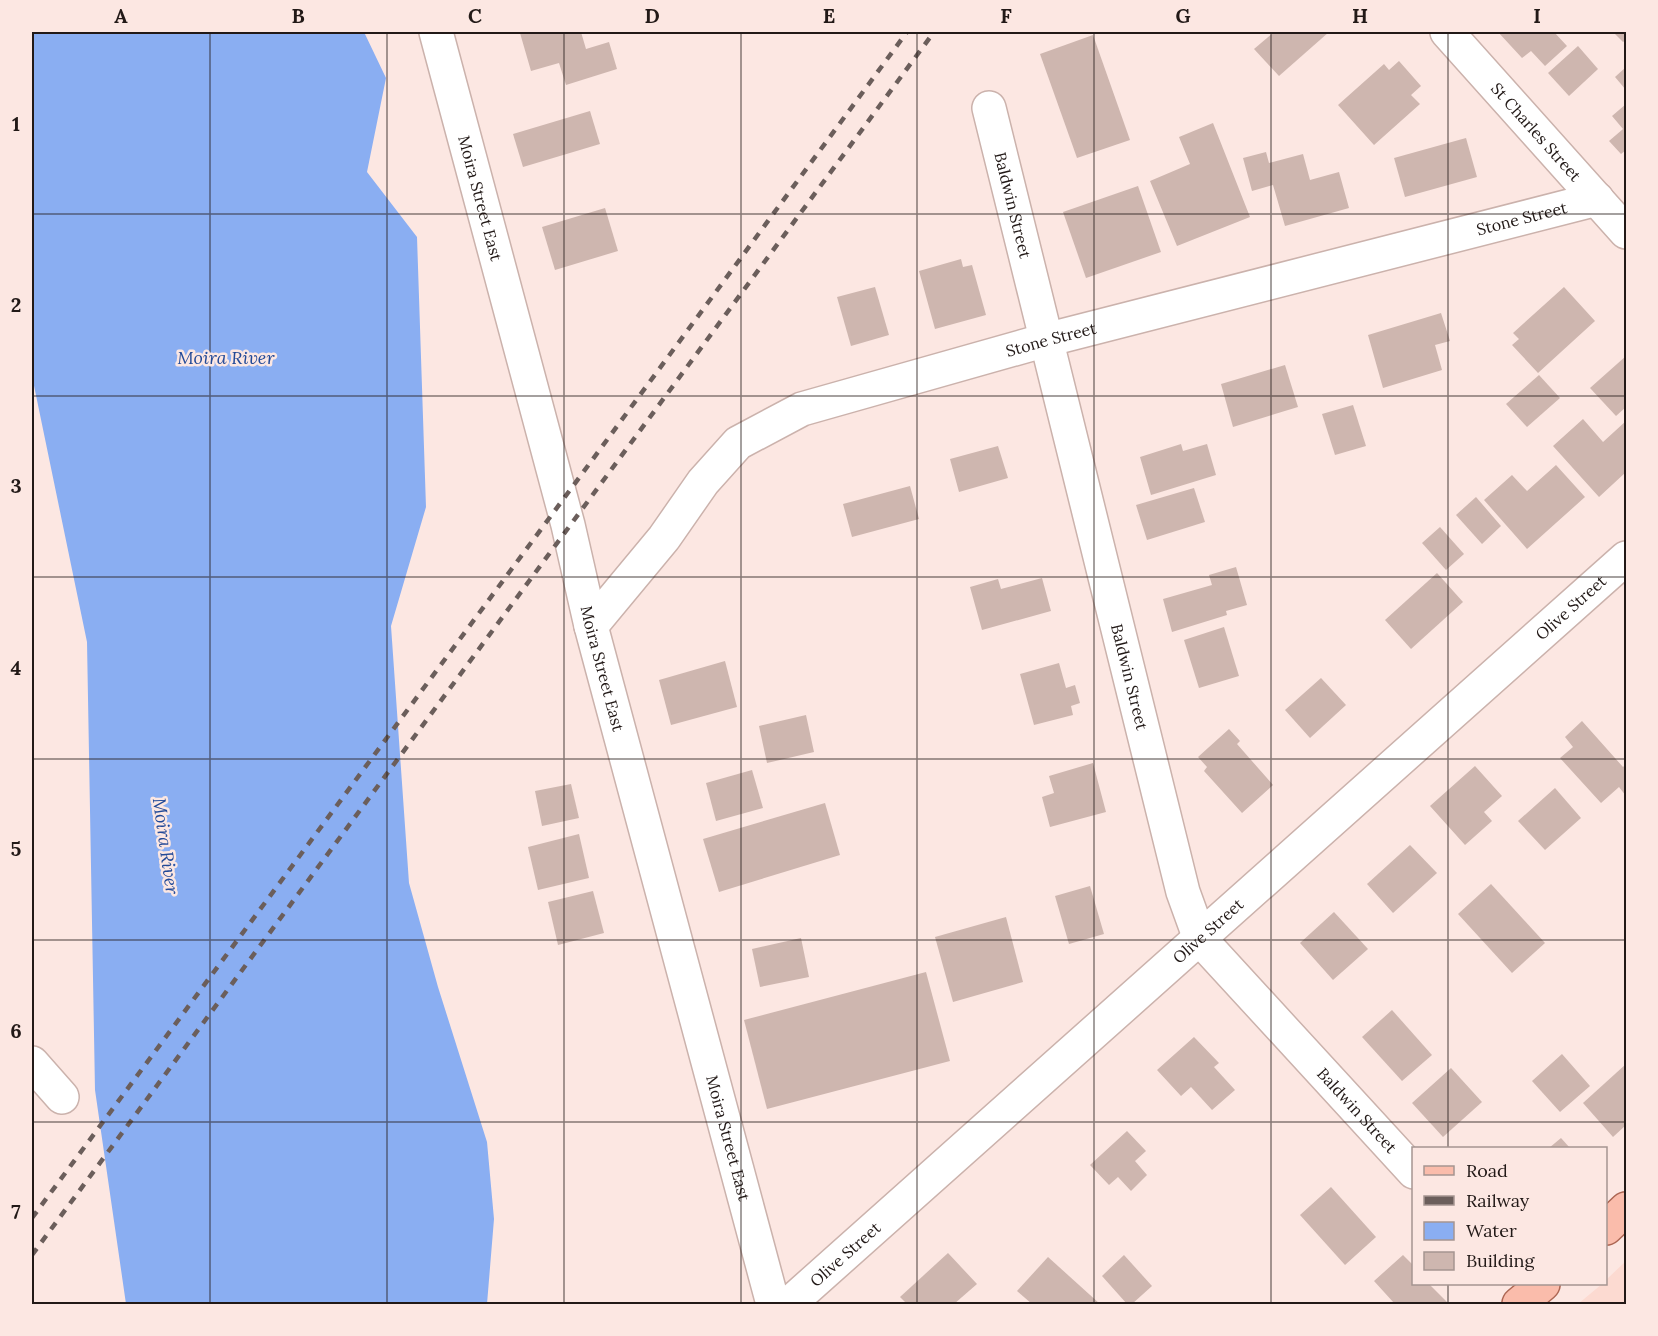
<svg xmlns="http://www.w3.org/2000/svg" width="1658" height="1336" font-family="Lora,serif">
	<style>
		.built { fill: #fcdad1 }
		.water { fill: #8aaef2 }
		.building { fill: #ceb6af }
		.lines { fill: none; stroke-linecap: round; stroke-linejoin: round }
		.minor-casing { stroke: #cbb2ac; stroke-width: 36 }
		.major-casing { stroke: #ac6653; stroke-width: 36 }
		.minor { stroke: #fff; stroke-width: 33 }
		.major { stroke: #fabcab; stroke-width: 33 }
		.rail { stroke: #6b5e5b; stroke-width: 4.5; stroke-dasharray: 8 8; stroke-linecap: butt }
		.grid { fill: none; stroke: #221917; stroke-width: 1.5; stroke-opacity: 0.55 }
		.labels { text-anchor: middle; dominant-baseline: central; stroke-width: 5; stroke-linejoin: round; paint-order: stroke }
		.street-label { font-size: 16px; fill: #221917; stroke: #fce7e2 }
		.water-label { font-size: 18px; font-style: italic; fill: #224997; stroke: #fce7e2 }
		.neatline { fill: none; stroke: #221917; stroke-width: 2 }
		.grid-label { font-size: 20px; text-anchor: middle; font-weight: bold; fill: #221917 }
	</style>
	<rect width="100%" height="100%" fill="#fce7e2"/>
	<polygon class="built" points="1626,1261 1626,1304 1578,1304 1602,1284 1606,1284 1606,1280"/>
	<polygon class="water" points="32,32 364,32 386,78 367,172 417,237 426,507 391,626 409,883 438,987 487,1142 494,1219 487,1304 126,1304 95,1090 87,642 32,376"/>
	<g class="building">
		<polygon points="524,32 581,32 586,49 609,42 617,69 566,85 559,63 531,71 520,33"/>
		<polygon points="1274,32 1329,32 1279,76 1254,49"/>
		<polygon points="1498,32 1554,32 1567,46 1545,66 1531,51 1522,58"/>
		<polygon points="1613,32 1626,32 1626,40 1623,42"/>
		<polygon points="1093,35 1130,140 1077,158 1040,54"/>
		<polygon points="1578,46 1598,69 1569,96 1548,73"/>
		<polygon points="1399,61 1421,86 1411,95 1420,104 1374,145 1338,105 1384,64 1389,70"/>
		<polygon points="1626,67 1626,90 1615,77"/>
		<polygon points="1626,104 1626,150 1621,154 1609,141 1623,129 1612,116"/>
		<polygon points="590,111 600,144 523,167 513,134"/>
		<polygon points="1213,123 1250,217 1177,246 1150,181 1190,164 1179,137"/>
		<polygon points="1466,138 1477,177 1405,197 1394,158"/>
		<polygon points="1266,152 1269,163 1303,154 1310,180 1339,172 1349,208 1285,226 1273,185 1252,191 1243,158"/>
		<polygon points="1138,186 1161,252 1086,278 1063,212"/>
		<polygon points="605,208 618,251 555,270 542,227"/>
		<polygon points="961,259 963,267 972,265 986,315 935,329 919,271"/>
		<polygon points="875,287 889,335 851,346 837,297"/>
		<polygon points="1564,287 1595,321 1538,373 1512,345 1519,339 1513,333"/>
		<polygon points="1441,313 1450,341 1435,345 1442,370 1383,388 1368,335"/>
		<polygon points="1626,356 1626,407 1616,416 1590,388"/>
		<polygon points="1285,365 1298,407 1233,427 1221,384"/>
		<polygon points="1539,375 1560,398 1527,427 1506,404"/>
		<polygon points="1353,405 1366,446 1335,455 1322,414"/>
		<polygon points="1583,419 1603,442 1626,421 1626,472 1599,497 1553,446"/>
		<polygon points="1181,444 1183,451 1207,444 1216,475 1151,495 1140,457"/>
		<polygon points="998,446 1008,478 959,492 950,459"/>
		<polygon points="1556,465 1585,497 1527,549 1484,500 1512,475 1527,491"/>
		<polygon points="910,486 919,519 852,537 843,504"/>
		<polygon points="1194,488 1205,522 1147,540 1136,505"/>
		<polygon points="1476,497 1501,526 1482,544 1456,515"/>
		<polygon points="1440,527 1464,554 1446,570 1422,543"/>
		<polygon points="1236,567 1247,605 1226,611 1227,615 1172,632 1163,599 1212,585 1209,575"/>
		<polygon points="1437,573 1463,602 1411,649 1385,620"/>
		<polygon points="1042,578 1051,611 982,630 970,587 998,579 1001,589"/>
		<polygon points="1224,627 1239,676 1199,688 1184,640"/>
		<polygon points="725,661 737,707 671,725 659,680"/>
		<polygon points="1059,663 1066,688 1075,685 1080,703 1071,706 1073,715 1034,725 1020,674"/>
		<polygon points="1321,678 1346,705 1310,738 1285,710"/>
		<polygon points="806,715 814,752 767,763 759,726"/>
		<polygon points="1582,721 1623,767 1626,764 1626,796 1619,787 1601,803 1560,758 1573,747 1565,737"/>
		<polygon points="1229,729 1240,741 1237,744 1273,785 1242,813 1204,771 1207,767 1198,757"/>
		<polygon points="1093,763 1106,812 1050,827 1042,797 1054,793 1049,776"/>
		<polygon points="1475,766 1502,796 1484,812 1492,821 1465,845 1430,806"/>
		<polygon points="752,770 763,808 716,821 706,783"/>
		<polygon points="571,784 579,818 542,826 535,791"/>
		<polygon points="1555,788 1581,818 1545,850 1518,821"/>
		<polygon points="825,803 840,855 719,892 703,839"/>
		<polygon points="579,834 589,878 538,890 528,847"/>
		<polygon points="1410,845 1437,873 1393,913 1367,884"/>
		<polygon points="1491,884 1545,943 1512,973 1458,914"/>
		<polygon points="1090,886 1104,934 1069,944 1055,896"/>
		<polygon points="593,891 604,933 558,945 548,902"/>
		<polygon points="1334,912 1368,949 1333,980 1300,943"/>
		<polygon points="1006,917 1023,982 953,1002 935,937"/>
		<polygon points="801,938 809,977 760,987 752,949"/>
		<polygon points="926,972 950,1061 767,1109 744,1020"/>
		<polygon points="1392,1010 1432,1055 1402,1081 1362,1037"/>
		<polygon points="1194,1037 1219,1063 1214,1067 1235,1090 1212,1110 1191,1087 1181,1096 1157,1070"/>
		<polygon points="1562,1054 1590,1086 1560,1112 1532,1081"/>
		<polygon points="1626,1064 1626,1125 1613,1137 1583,1103"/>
		<polygon points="1451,1068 1482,1102 1443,1137 1412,1103"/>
		<polygon points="1127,1131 1146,1151 1135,1161 1147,1175 1131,1191 1118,1177 1109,1185 1090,1165"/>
		<polygon points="1561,1138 1570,1148 1549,1148"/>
		<polygon points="1331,1187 1376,1237 1345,1265 1300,1215"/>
		<polygon points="948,1253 977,1284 954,1304 907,1304 900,1297"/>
		<polygon points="1124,1255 1152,1286 1132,1304 1127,1304 1102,1276"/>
		<polygon points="1403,1255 1414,1266 1414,1284 1429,1284 1449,1304 1392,1304 1394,1303 1374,1281"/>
		<polygon points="1048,1257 1100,1304 1032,1304 1017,1291"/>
	</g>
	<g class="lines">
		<defs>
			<g id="minor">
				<path id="s1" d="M436,32L568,525L591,626L773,1304"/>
				<path id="s2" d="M1447,32L1626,232"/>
				<path id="s3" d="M989,108L1183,892L1200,939L1414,1172"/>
				<path id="s4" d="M591,626L664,538L703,482L738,443L802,409L1046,340L1597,199"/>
				<polyline points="32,1063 62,1097"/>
				<path id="s5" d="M789,1304L1626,558"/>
			</g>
			<g id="major">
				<polyline points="1606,1228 1626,1209"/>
				<polyline points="1519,1304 1543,1284"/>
			</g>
		</defs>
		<use href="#minor" class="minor-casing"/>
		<use href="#major" class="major-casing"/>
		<use href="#minor" class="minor"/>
		<use href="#major" class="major"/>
		<g class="rail">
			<polyline points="32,1218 590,463 907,32"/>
			<polyline points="32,1255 934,32"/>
		</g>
	</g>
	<path class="grid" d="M210,32V1304M387,32V1304M564,32V1304M741,32V1304M917,32V1304M1094,32V1304M1271,32V1304M1448,32V1148M32,214H1626M32,396H1626M32,577H1626M32,759H1626M32,940H1626M32,1122H1626M1448,1284V1304"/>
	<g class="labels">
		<g class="street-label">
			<text stroke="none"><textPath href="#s2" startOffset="134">St Charles Street</textPath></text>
			<text stroke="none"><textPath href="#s1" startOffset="172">Moira Street East</textPath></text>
			<text stroke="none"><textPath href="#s3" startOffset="100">Baldwin Street</textPath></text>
			<text stroke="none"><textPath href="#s4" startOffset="1052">Stone Street</textPath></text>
			<text stroke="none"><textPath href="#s4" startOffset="566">Stone Street</textPath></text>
			<text stroke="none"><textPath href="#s5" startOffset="1047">Olive Street</textPath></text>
			<text stroke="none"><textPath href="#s1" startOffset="658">Moira Street East</textPath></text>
			<text stroke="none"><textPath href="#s3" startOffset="586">Baldwin Street</textPath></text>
			<text stroke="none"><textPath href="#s5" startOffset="561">Olive Street</textPath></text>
			<text stroke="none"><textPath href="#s3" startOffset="1090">Baldwin Street</textPath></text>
			<text stroke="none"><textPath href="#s1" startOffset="1144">Moira Street East</textPath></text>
			<text stroke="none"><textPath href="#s5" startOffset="75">Olive Street</textPath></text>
		</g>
		<g class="water-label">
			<text x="226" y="357">Moira River</text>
			<text transform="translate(166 846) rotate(82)">Moira River</text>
		</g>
	</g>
	<rect width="1658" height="1336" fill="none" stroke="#fce7e2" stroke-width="66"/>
	<rect x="1412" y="1147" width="195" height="138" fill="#fce7e2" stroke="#a59591" stroke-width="1.5"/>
	<rect x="1424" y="1166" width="30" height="9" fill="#fabcab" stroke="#a59591" stroke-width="1.5"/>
	<text x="1466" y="1177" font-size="18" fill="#221917">Road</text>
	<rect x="1424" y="1196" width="30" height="9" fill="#6b5e5b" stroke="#a59591" stroke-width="1.5"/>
	<text x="1466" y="1207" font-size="18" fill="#221917">Railway</text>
	<rect x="1424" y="1222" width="30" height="18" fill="#8aaef2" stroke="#a59591" stroke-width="1.5"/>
	<text x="1466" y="1237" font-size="18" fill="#221917">Water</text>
	<rect x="1424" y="1252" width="30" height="18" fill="#ceb6af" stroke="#a59591" stroke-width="1.5"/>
	<text x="1466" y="1267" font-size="18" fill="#221917">Building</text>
	<rect x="33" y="33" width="1592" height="1270" class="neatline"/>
	<g class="grid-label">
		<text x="121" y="23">A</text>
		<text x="298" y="23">B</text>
		<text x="475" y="23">C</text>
		<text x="652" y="23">D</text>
		<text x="829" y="23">E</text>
		<text x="1006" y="23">F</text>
		<text x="1183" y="23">G</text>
		<text x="1360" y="23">H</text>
		<text x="1537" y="23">I</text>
		<text x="16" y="131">1</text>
		<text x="16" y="312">2</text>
		<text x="16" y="493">3</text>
		<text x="16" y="675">4</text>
		<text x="16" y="856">5</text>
		<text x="16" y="1038">6</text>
		<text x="16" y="1219">7</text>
	</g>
</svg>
